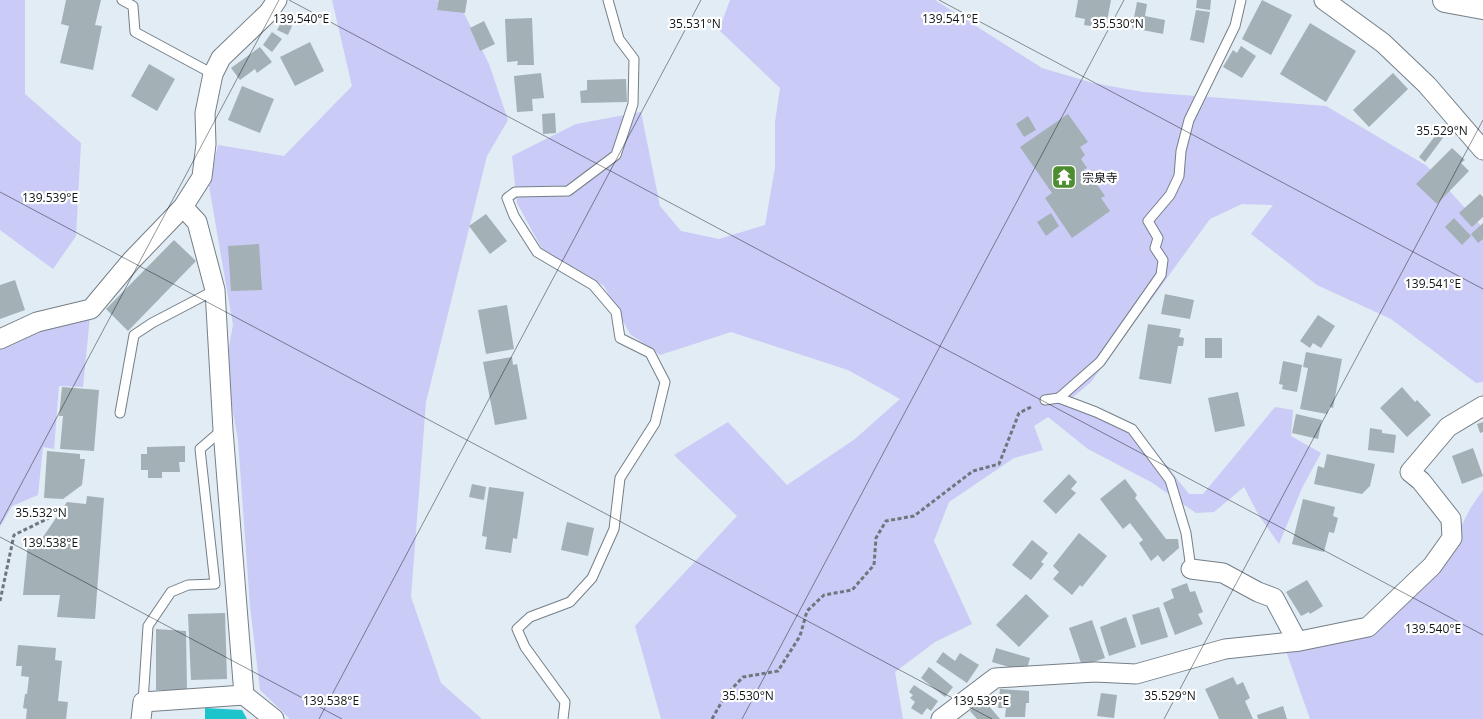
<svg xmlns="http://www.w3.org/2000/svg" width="1483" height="719" font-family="'Open Sans','Noto Sans JP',sans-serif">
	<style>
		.green { fill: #cacbf6 }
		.water { fill: #1ec4cc }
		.building { fill: #a3b0b5 }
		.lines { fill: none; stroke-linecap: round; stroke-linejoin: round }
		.service-casing { stroke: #757f87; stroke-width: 11 }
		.minor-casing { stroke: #757f87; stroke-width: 21 }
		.tertiary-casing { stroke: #757f87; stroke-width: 26 }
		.path { stroke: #6f767c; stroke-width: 3; stroke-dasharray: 4 2.5; stroke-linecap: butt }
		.service { stroke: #fff; stroke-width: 9 }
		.minor { stroke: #fff; stroke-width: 19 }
		.tertiary { stroke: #fff; stroke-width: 24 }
		.ticks { fill: none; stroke: #101417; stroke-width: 1; stroke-opacity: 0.45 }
		.labels { text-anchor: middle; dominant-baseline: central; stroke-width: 4.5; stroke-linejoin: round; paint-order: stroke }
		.poi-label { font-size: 12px; fill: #101417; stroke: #fff; text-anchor: start }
		.ticks-label { font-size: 12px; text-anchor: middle; fill: #101417; stroke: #fff; stroke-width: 4.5; stroke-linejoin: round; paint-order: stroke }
	</style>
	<rect width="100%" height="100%" fill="#e1ecf5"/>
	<g class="green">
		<polygon points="0,0 25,0 25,94 81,143 76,236 53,269 0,230"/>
		<polygon points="332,0 435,0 459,3 489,64 508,120 487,156 426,402 411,597 441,683 482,719 290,719 260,690 250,606 238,440 225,368 233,325 209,186 218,145 284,156 352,86"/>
		<polygon points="730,0 935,0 1042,68 1093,83 1143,92 1326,106 1427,166 1483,228 1483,382 1476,383 1391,319 1317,285 1251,234 1273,205 1242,204 1210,219 1091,382 1065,404 1144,437 1189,494 1203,494 1275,407 1293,410 1291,436 1321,453 1302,488 1279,544 1258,514 1244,487 1214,512 1196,513 1151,482 1088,449 1048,417 1034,426 1043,450 1014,458 949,502 934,541 972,624 935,642 895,672 903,719 661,719 635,626 737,516 674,455 728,422 787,485 855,439 900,399 848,370 731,332 660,355 630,334 604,286 542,249 517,203 512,156 576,124 641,112 660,206 681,231 719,239 765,225 775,168 775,122 780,88 719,30"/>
		<polygon points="90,316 83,387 59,386 54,449 43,447 38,495 12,506 0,527 0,345 34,328"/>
		<polygon points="1483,490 1483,719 1310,719 1286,651 1372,630 1437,574 1470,509"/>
	</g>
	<polygon class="water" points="205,708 242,710 247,719 205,719"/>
	<g class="building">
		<polygon points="66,0 101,0 95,25 102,26 93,70 60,63 69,26 61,24"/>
		<polygon points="439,0 467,0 465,13 437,10"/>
		<polygon points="1078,0 1111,0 1107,21 1104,20 1103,28 1084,25 1085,19 1075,17"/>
		<polygon points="1197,0 1211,0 1210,10 1196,8"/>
		<polygon points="1262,0 1292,15 1271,55 1242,39"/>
		<polygon points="1137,2 1147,4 1145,16 1165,20 1163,34 1132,28"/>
		<polygon points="1196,10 1210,12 1204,43 1190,40"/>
		<polygon points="532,18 534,65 517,65 518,61 507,62 505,19"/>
		<polygon points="282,21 292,26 288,35 277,30"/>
		<polygon points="484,21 495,44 480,51 470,28"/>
		<polygon points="1310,23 1356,51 1326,102 1280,74"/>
		<polygon points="272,32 282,39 272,52 263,45"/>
		<polygon points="310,42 324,71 295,86 280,57"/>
		<polygon points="1241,46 1256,56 1242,78 1223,67 1233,50 1237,53"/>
		<polygon points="260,47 272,62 257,73 255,69 240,80 231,68"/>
		<polygon points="149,64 175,79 157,111 131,96"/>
		<polygon points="541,73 544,98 532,99 533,111 517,112 514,76"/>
		<polygon points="1393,73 1408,89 1369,127 1353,110"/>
		<polygon points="626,79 627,102 581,103 580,91 587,90 587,80"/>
		<polygon points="242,86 274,99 260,133 228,120"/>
		<polygon points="555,113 556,133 543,134 542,114"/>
		<polygon points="1068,114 1088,142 1080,147 1085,155 1081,159 1087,168 1083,170 1093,185 1096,183 1105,196 1101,198 1110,211 1072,238 1045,198 1052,193 1020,147"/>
		<polygon points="1028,116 1036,130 1024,137 1016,124"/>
		<polygon points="1442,127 1448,131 1425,162 1419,157"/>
		<polygon points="1452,148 1465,160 1461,163 1469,171 1437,204 1416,184"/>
		<polygon points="1480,194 1483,197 1483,217 1472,227 1459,213"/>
		<polygon points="1051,213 1059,226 1046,236 1037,222"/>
		<polygon points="486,214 507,241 490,254 469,226"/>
		<polygon points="1454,218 1471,236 1462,245 1445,227"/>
		<polygon points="1483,223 1483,239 1478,243 1471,234"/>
		<polygon points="174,240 196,261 128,331 106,309"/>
		<polygon points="259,244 262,290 231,291 228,246"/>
		<polygon points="15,280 25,310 0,319 0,285"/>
		<polygon points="1165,294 1194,300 1190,319 1161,314"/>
		<polygon points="507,305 514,349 486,354 478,310"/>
		<polygon points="1318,315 1335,326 1321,348 1313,343 1310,348 1300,341"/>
		<polygon points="1148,324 1181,329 1179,337 1184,338 1183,346 1178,346 1171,384 1139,379"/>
		<rect x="1205" y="338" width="17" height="20"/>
		<polygon points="1306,352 1342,359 1333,408 1329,407 1327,414 1300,409 1308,368 1303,367"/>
		<polygon points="512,357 513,365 517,364 527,419 495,425 483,362"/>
		<polygon points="1283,361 1302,365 1297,392 1282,389 1283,385 1279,384"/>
		<polygon points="62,387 99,390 94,451 60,449 63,416 59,416"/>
		<polygon points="1402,387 1415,402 1417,400 1431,415 1407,437 1380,408"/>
		<polygon points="1238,392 1245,426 1215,432 1208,398"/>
		<polygon points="1296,414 1322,420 1318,439 1292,433"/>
		<polygon points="1483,422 1483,432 1480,433 1477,424"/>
		<polygon points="1370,428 1382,430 1382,433 1396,435 1394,453 1368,450"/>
		<polygon points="185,446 185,462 179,462 180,472 162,472 162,478 148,478 148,470 141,470 141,454 147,454 147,447"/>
		<polygon points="1473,448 1483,476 1462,484 1452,456"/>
		<polygon points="47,451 80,454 80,459 85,459 82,485 63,499 44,498"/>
		<polygon points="1327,454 1375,464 1370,486 1362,494 1314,484 1318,466 1324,468"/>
		<polygon points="1069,474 1077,482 1071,489 1076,493 1056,514 1043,501"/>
		<polygon points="1125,479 1137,495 1135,498 1166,539 1178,539 1179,548 1163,562 1158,555 1151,561 1139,543 1143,540 1130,523 1123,529 1100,499"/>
		<polygon points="472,484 486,487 484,500 469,497"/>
		<polygon points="489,487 524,492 517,539 513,538 511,553 485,549 487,537 482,536"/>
		<polygon points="87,496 104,498 95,619 57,617 60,595 23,595 28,543 42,543 43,537 67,502 86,504"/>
		<polygon points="1303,499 1335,507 1333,516 1338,518 1334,533 1329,532 1324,552 1292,544"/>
		<polygon points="567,522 594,528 588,556 561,550"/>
		<polygon points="1079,533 1107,556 1082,587 1080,585 1072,595 1053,579 1059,572 1053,566"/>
		<polygon points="1032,540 1048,553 1041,562 1044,564 1031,580 1012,565"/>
		<polygon points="1307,580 1323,606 1310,614 1309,612 1301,616 1286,592"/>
		<polygon points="1187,583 1190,592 1195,591 1203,612 1198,614 1203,624 1175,635 1163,603 1174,598 1171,589"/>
		<polygon points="1026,594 1049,616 1019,647 996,625"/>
		<polygon points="1159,607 1168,637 1141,645 1132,615"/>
		<polygon points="225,613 227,679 191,680 188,614"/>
		<polygon points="1126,617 1136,647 1109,656 1100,627"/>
		<polygon points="1092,620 1105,658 1082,666 1069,628"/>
		<polygon points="156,629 186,631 187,690 156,690"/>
		<polygon points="18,645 56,648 55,660 62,661 58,701 68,702 66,719 26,719 27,709 23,708 25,694 27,694 29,677 21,676 22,666 16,666"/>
		<polygon points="996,648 1030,658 1026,672 992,662"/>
		<polygon points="943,652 955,661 960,653 979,665 967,683 936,662"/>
		<polygon points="929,667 953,687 945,697 921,678"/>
		<polygon points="1233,677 1237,685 1243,682 1250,698 1245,701 1253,719 1219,719 1205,689"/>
		<polygon points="914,685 938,701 931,711 927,708 922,715 911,708 915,702 910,698 913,695 909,692"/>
		<polygon points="1000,689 1029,691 1029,703 1026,703 1025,717 1005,717 1006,708 998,708"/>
		<polygon points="1101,693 1117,695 1114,718 1097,716"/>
		<polygon points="983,699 1000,719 977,719 970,711"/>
		<polygon points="1283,706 1287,719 1258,719 1257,715"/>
	</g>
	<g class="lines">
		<defs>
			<g id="service">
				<polyline points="122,0 133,6 135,32 213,74"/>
				<polyline points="1059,398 1100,362 1161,275 1163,260 1155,248 1158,238 1148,221 1170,195 1179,176 1181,151 1189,120 1235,26 1241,0"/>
				<polyline points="1045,400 1059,398 1096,412 1132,429 1170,480 1186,533 1191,569"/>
				<polyline points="120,413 134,335 152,323 215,290"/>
				<polyline points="143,702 148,626 171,592 188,585 215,584 200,449 222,430"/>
				<polyline points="563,719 565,702 525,647 517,629 530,617 570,602 592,578 614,529 620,478 655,423 665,382 650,353 620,338 616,312 593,285 537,252 514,216 507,198 515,192 568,191 616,155 633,104 634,59 619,39 608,0"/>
			</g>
			<g id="minor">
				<polyline points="1324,0 1383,43 1427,85 1483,150"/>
				<polyline points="183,207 197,222 215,290 223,430 244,695 274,719"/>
				<polyline points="0,339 37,322 91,309 132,260 183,207 202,177 206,144 205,113 213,74 221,58 269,12 277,0"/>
				<polyline points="1191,569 1223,573 1258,592 1274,598 1297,641"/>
				<polyline points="141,719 143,702 244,695"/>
				<polyline points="941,719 995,678 1095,672 1136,674 1225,649 1300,641 1368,627 1432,566 1452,538 1451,519 1421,481 1410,472 1448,427 1483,406"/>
			</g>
			<polyline id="tertiary" points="1445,0 1483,7"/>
		</defs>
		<use href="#service" class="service-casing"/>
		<use href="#minor" class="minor-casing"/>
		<use href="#tertiary" class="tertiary-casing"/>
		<g class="path">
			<polyline points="0,601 14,535 49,518"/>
			<polyline points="712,719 725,696 743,677 778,671 800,636 807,611 824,595 852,590 874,565 876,538 886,521 914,516 973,471 999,464 1019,413 1033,406"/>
		</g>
		<use href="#service" class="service"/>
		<use href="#minor" class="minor"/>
		<use href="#tertiary" class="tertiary"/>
	</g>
	<path class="ticks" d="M289,0L1483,635M939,0L1483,289M0,192L992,719M0,524L279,0M0,537L342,719M319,719L701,0M742,719L1124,0M1164,719L1483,120"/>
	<defs>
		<symbol id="temple-square" viewBox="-11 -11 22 22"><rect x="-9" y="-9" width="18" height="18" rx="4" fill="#4d8d2f" stroke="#fff"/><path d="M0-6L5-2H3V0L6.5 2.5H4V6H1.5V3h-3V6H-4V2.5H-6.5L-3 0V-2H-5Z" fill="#fff"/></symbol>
	</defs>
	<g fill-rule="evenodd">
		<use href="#temple-square" x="1050" y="163" width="28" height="28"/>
	</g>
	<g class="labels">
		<g class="poi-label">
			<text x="1082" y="177">宗泉寺</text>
		</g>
	</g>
	<g class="ticks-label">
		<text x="301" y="23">139.540°E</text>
		<text x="950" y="23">139.541°E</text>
		<text x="695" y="28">35.531°N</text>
		<text x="1118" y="28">35.530°N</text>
		<text x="1442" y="135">35.529°N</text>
		<text x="50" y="202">139.539°E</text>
		<text x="1433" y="288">139.541°E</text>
		<text x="41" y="517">35.532°N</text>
		<text x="50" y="547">139.538°E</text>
		<text x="1433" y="633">139.540°E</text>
		<text x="748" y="700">35.530°N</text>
		<text x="1170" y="700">35.529°N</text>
		<text x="331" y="705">139.538°E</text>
		<text x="981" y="705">139.539°E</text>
	</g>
</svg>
